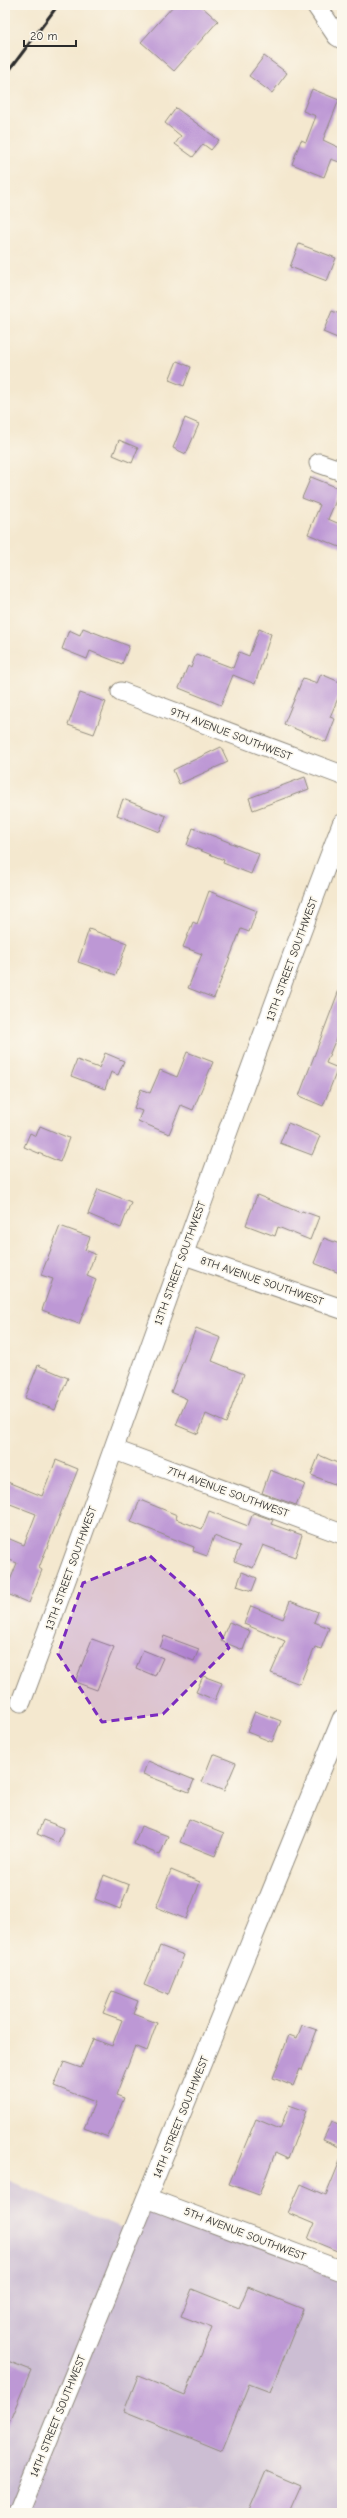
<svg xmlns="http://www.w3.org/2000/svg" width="347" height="2518" font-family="'Comic Neue',sans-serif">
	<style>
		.industrial { fill: #ccbed3 }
		.building { fill: #bd98d5 }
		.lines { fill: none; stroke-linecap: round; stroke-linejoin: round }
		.minor-casing { stroke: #908a7d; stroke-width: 21 }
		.minor { stroke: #fff; stroke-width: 19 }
		.rail { stroke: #2b2b2b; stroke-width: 3 }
		.marked { fill: #7b2cbf; fill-opacity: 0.2; stroke: #7b2cbf; stroke-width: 3; stroke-dasharray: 8 5; stroke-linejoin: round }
		.labels { text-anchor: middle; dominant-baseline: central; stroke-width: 3.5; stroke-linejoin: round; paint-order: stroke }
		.street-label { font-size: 11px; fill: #2b2b2b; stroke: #fbf7ec }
	</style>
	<rect width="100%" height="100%" fill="#fbf7ec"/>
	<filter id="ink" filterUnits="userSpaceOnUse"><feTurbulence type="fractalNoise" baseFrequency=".025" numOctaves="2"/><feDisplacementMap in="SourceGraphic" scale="8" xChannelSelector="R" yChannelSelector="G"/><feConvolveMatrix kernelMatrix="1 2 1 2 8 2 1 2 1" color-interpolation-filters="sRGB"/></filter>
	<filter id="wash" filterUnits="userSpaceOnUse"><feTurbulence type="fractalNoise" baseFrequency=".012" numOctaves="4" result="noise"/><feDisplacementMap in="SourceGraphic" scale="16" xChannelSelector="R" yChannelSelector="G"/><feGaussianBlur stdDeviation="0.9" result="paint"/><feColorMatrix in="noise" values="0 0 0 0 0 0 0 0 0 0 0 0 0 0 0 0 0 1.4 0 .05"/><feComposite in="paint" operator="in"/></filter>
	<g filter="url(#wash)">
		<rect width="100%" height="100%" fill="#f4e8cf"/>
		<polygon class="industrial" points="5,2180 133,2232 147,2198 342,2271 342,2513 5,2513"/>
		<g id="blocks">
			<g class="building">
				<polygon points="174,5 200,5 218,21 174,71 141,42"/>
				<polygon points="264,56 287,73 272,93 249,76"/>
				<polygon points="312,89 339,100 323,140 342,149 342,163 331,159 324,177 292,164 301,140 306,142 316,116 303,111"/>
				<polygon points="176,108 219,140 211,150 203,144 193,157 175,144 181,136 165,123"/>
				<polygon points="299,244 336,258 327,281 290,267"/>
				<polygon points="332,311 342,315 342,340 323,332"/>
				<polygon points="177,361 191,367 184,386 169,380"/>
				<polygon points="185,418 199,424 186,454 173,448"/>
				<polygon points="119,440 138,448 132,463 113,455"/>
				<polygon points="311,477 341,489 328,519 342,525 342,548 308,534 320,505 302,498"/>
				<polygon points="83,628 129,646 122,664 90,651 87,659 62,649 69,630 80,635"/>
				<polygon points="259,629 271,634 255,684 233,675 221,705 179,688 188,666 191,668 196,654 233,668 239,652 249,656"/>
				<polygon points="321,674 342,683 342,689 330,717 335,719 326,742 284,724 303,678 317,683"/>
				<polygon points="80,693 106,702 94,734 68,725"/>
				<polygon points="221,747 228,762 179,784 173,770"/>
				<polygon points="305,777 309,789 253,810 249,798"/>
				<polygon points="123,799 166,816 160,832 117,815"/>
				<polygon points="193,828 259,854 251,874 223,863 224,860 187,845"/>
				<polygon points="209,891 257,911 249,932 241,929 214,998 188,988 202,954 183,947 193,922 197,924"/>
				<polygon points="89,929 127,943 116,975 78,962"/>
				<polygon points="342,982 342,1024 326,1063 338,1068 323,1106 299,1096"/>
				<polygon points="187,1052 213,1062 193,1110 181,1105 169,1134 138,1121 142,1111 134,1108 141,1089 150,1093 160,1070 177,1077"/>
				<polygon points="105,1053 124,1061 118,1075 111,1072 105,1089 71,1076 77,1060 99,1068"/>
				<polygon points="288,1123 320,1136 312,1155 280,1143"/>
				<polygon points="40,1126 69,1138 60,1162 24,1147 30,1133 36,1136"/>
				<polygon points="98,1189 131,1202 121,1228 88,1214"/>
				<polygon points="257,1195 301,1213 302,1211 319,1217 310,1240 278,1227 275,1236 246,1225"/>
				<polygon points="60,1226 90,1237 85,1250 95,1254 87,1276 96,1280 79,1324 42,1310 53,1279 41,1275"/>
				<polygon points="324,1238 342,1245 342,1274 314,1263"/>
				<polygon points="196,1328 221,1338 212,1361 244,1374 226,1423 206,1414 198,1434 176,1425 187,1399 171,1392"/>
				<polygon points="38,1365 68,1378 55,1410 25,1398"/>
				<polygon points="319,1455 342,1465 342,1487 311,1475"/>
				<polygon points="56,1460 78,1469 39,1568 42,1570 29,1603 5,1593 17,1563 5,1558 5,1537 24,1545 36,1514 5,1502 5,1481 42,1496"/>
				<polygon points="270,1470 305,1484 296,1505 262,1493"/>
				<polygon points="140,1500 177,1515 176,1519 202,1529 209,1511 248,1526 253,1513 273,1520 271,1524 302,1535 295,1557 263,1545 253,1568 234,1561 240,1546 214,1536 207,1556 193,1551 194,1547 131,1522"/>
				<polygon points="242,1572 257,1578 252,1591 237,1586"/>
				<polygon points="290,1601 318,1612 314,1622 329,1628 321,1649 315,1647 300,1684 271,1673 285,1641 244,1624 251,1606 283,1619"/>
				<polygon points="229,1622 250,1631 243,1650 221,1641"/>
				<polygon points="164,1636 199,1649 194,1661 160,1648"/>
				<polygon points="92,1639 114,1647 97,1690 75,1682"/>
				<polygon points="143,1650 163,1658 155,1676 136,1668"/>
				<polygon points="203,1676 222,1683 215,1700 196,1692"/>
				<polygon points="255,1711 281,1721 272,1742 247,1732"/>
				<polygon points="213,1754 236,1763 224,1791 202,1782"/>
				<polygon points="148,1761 194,1780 189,1792 143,1774"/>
				<polygon points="189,1819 224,1833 215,1856 180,1842"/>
				<polygon points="43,1820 64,1828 58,1843 37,1834"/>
				<polygon points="141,1826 168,1836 160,1855 134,1844"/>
				<polygon points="171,1870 200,1882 186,1919 156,1907"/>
				<polygon points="104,1875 129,1885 120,1909 95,1899"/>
				<polygon points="160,1946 184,1955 168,1995 144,1985"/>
				<polygon points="112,1991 138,2001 133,2014 157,2023 147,2051 135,2046 116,2095 124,2098 108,2137 84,2128 95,2102 54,2086 64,2062 81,2068 93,2039 112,2046 122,2020 103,2013"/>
				<polygon points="302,2025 317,2030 302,2070 300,2069 293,2086 273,2078 289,2035 297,2038"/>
				<polygon points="289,2105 306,2111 288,2159 275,2153 259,2195 229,2184 256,2119 280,2129"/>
				<polygon points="332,2121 342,2126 342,2148 323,2140"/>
				<polygon points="342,2156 342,2253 308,2239 314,2224 288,2213 301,2184 326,2195"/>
				<polygon points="248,2287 303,2309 270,2392 249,2384 222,2451 124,2411 138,2376 185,2395 212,2328 181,2316 192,2289 239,2308"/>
				<polygon points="5,2360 31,2370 5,2432"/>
				<polygon points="266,2471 301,2486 289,2513 248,2513"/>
			</g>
		</g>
	</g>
	<g filter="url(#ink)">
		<use href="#blocks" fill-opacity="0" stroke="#908a7d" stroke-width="1"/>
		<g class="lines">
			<defs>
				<g id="minor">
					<polyline points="316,5 337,36 342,39"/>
					<polyline points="319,463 342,471"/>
					<polyline points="121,692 342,775"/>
					<polyline points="182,1254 342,1309"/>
					<polyline points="115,1450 342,1534"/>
					<path d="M21,1702C130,1410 230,1115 342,824"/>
					<polyline points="147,2198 342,2271"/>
					<polyline points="18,2513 342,1719"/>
				</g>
			</defs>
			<use href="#minor" class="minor-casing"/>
			<use href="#minor" class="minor"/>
			<polyline class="rail" points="5,76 58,5"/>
		</g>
	</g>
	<path class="marked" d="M150,1556L199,1599L229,1648L163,1714L102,1722L58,1654L83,1583Z"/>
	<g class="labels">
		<g class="street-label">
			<text transform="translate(231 734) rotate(21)">9TH AVENUE SOUTHWEST</text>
			<text transform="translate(292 959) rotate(-70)">13TH STREET SOUTHWEST</text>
			<text transform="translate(180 1263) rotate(-70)">13TH STREET SOUTHWEST</text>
			<text transform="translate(262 1281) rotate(19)">8TH AVENUE SOUTHWEST</text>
			<text transform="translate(228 1492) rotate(20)">7TH AVENUE SOUTHWEST</text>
			<text transform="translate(71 1568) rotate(-70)">13TH STREET SOUTHWEST</text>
			<text transform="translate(181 2117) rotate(-68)">14TH STREET SOUTHWEST</text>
			<text transform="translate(245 2234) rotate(21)">5TH AVENUE SOUTHWEST</text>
			<text transform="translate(58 2416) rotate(-68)">14TH STREET SOUTHWEST</text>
		</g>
	</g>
	<rect width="347" height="2518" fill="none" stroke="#fbf7ec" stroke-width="20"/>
	<path d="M24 40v6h52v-6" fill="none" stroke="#2b2b2b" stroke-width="2"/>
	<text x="30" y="40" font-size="12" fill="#2b2b2b" stroke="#fbf7ec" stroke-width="3" paint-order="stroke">20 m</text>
</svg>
